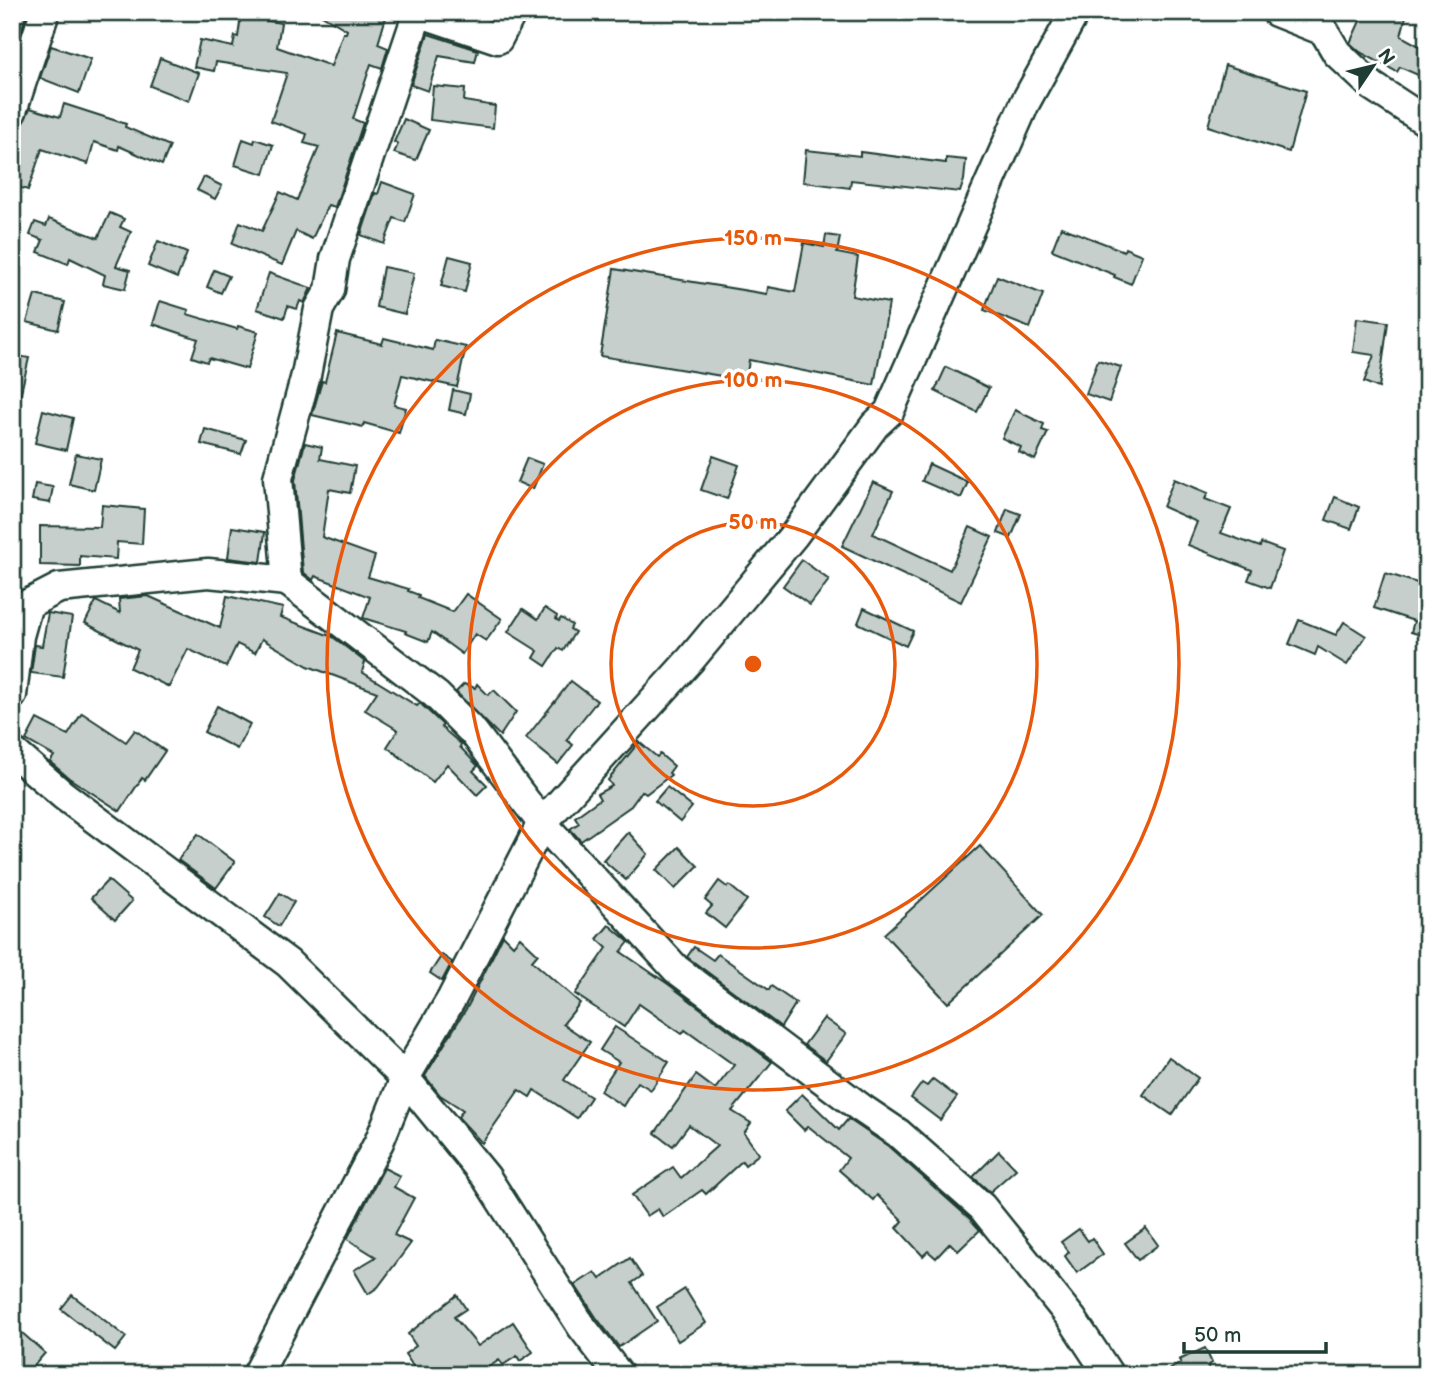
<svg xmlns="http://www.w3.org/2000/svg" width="1439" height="1387" font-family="'Balsamiq Sans',sans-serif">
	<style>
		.building { fill: #c7cfcc; stroke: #1f3d34; stroke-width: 2 }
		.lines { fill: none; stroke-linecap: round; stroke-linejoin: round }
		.minor-casing { stroke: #1f3d34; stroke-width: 33 }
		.minor { stroke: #fff; stroke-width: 28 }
		.ring { fill: none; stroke: #e8590c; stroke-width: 3.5 }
		.centre { fill: #e8590c; stroke: #fff; stroke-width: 3.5 }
		.ring-label { font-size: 21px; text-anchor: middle; font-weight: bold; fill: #e8590c; stroke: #fff; stroke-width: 7; stroke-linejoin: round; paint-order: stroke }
	</style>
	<rect width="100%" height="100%" fill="#fff"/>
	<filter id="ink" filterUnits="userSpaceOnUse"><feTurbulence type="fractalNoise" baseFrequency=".0143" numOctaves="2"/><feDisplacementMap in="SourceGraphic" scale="14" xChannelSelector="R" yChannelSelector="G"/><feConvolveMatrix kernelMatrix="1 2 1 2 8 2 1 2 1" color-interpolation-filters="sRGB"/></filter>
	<g filter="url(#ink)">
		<g class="building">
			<polygon points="12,12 27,12 20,35 12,33"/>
			<polygon points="317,12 375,12 386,17 378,44 388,48 382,68 371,64 353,119 363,123 335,207 328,205 312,239 296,231 282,265 232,244 240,222 262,231 280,192 297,200 319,147 304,143 307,134 271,121 287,73 216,62 214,71 194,67 200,40 233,47 235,36 238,37 241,16 281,23 277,47 331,66 343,33 346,33 347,30"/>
			<polygon points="1364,12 1407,12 1401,36 1427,50 1427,79 1400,67 1397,72 1360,52 1350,43"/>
			<polygon points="428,34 478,50 475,62 439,56 428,91 411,85"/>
			<polygon points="51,46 91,59 79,93 40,78"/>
			<polygon points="160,58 199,73 189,101 150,86"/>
			<polygon points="1225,65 1306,91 1289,152 1208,126"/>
			<polygon points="433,86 465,89 464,101 495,106 493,128 430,120"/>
			<polygon points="64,104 126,124 125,127 170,146 162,165 119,146 118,150 94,142 88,164 42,149 28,190 12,185 14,127 23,123 30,108 60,117"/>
			<polygon points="404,119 429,130 416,160 394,153 398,144 394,142"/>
			<polygon points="243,139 254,143 255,139 273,145 264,174 235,165"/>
			<polygon points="806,150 860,156 860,152 946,163 946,158 966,160 964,180 960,192 851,180 850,188 803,182"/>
			<polygon points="204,177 222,186 215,199 197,190"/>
			<polygon points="382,182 415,194 405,222 394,218 384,244 361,235 375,193 378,194"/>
			<polygon points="110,213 124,219 120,227 131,232 116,266 130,270 125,289 103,284 105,275 70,258 68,264 38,252 43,240 30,235 35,222 46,226 49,219 98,238"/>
			<polygon points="1061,227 1124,251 1125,248 1142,255 1131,284 1114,277 1115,275 1052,250"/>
			<polygon points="826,235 840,237 837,253 858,257 852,296 889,303 874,385 749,360 746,380 600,356 614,269 767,294 768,287 795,292 804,243 824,247"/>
			<polygon points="158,241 187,253 177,278 148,266"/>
			<polygon points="449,256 472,262 465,292 441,286"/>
			<polygon points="383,267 414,273 405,314 376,307"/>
			<polygon points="214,270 229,276 221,293 207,287"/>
			<polygon points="269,273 311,288 304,303 300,301 297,309 288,306 284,318 257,309"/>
			<polygon points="997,276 1043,294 1030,328 984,310"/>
			<polygon points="35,295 65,302 58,330 27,322"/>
			<polygon points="160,301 189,310 187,314 237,329 238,326 258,332 247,369 209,358 207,362 192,357 198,339 153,324"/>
			<polygon points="1357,318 1388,322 1379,388 1364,382 1374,355 1353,352"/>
			<polygon points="337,333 382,344 384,338 433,350 435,340 466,347 457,387 402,375 394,405 406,408 399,433 364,423 363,427 312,415 322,381 325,382"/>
			<polygon points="12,355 29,358 18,405 12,405"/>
			<polygon points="1098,360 1121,367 1109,402 1086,394"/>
			<polygon points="946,367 989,388 977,412 935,391"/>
			<polygon points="453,390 470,394 466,414 449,410"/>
			<polygon points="43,410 73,418 66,450 35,443"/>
			<polygon points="1015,410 1044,424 1042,430 1048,432 1035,460 1019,452 1021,447 1002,438"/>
			<polygon points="205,429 246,440 241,454 201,444"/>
			<polygon points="305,443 322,447 320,459 355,466 350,493 329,489 322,537 375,556 368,577 409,589 408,591 419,595 418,598 453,612 466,594 502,619 486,641 475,634 462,654 432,632 428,642 405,633 406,631 363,618 370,597 315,576 313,580 303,572 295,480"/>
			<polygon points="76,454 101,459 94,490 69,484"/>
			<polygon points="713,456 739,465 727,499 701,490"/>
			<polygon points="527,458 543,464 533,489 517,482"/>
			<polygon points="929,464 968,482 961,498 922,481"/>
			<polygon points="1174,479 1208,493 1205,499 1231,509 1221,533 1260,547 1261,543 1283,551 1270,588 1248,580 1252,570 1188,545 1197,522 1163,507"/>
			<polygon points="873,482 893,491 873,534 950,570 970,527 992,537 961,602 842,546"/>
			<polygon points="35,484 53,487 50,503 32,500"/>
			<polygon points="1335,497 1359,507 1351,529 1326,520"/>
			<polygon points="102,505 144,509 142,544 117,542 116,559 80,556 80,566 40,565 40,526 100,527"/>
			<polygon points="1007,509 1021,514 1011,538 998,533"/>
			<polygon points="232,527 265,532 261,562 228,558"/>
			<polygon points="802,560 829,580 810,605 783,586"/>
			<polygon points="1385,573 1427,586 1427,637 1411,632 1414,621 1374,608"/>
			<polygon points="148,596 220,628 227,596 283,608 280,617 333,637 365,662 362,672 417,706 420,703 425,708 443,725 441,727 461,744 460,747 478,766 473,771 487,785 477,795 447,764 433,782 387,747 398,730 365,710 377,692 308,666 262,639 255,653 237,644 226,667 188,649 169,687 130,668 138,650 85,623 96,601 120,613 119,599"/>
			<polygon points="545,608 557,616 556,619 559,621 561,618 572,625 570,629 575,632 563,651 558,648 546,666 534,658 538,651 508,632 523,609 538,619"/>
			<polygon points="864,608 913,631 906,646 858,623"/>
			<polygon points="48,613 72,617 63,677 31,673 35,645 42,646"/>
			<polygon points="1299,620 1336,635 1344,622 1366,636 1347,665 1318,647 1315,655 1289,644"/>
			<polygon points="571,681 597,701 570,735 567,740 573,745 558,764 526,738"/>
			<polygon points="464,684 475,688 477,684 488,695 494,690 516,712 500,736 456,692"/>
			<polygon points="217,706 250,724 237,749 204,732"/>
			<polygon points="82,713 126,742 135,730 165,751 145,780 142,778 120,811 69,778 50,762 54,756 26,740 37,719 68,735"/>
			<polygon points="639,742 657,757 660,754 674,766 669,773 671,775 646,794 642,791 631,806 581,841 570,829 579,823 575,817 600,799 597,794 612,786 608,780"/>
			<polygon points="667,787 692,807 680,822 655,801"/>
			<polygon points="628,832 648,854 626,880 603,860"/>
			<polygon points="198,834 235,862 216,888 178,860"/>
			<polygon points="980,846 1043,915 948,1003 884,934"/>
			<polygon points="679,847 698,866 675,889 656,870"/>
			<polygon points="108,880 132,901 115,920 91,898"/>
			<polygon points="719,881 727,887 729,885 747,900 725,928 706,913 712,906 705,900"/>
			<polygon points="280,893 294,902 279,926 265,917"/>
			<polygon points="609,925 629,942 621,952 668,984 772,1062 732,1111 751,1123 744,1133 759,1154 745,1165 742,1161 706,1194 702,1190 663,1217 658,1209 647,1216 632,1195 673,1167 681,1178 717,1146 689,1125 673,1146 655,1133 696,1075 715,1089 734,1065 685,1030 682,1034 639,1004 624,1027 575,994 607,948 597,939"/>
			<polygon points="503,935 513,945 520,937 538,954 532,961 580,1003 563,1024 590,1042 564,1080 591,1097 577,1118 534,1090 530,1097 519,1090 482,1143 458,1117 463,1110 440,1095 425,1076 469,1004"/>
			<polygon points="694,947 713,960 718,954 769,990 771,986 796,1003 781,1027 687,957"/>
			<polygon points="442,955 452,962 442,981 430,973"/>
			<polygon points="824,1018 846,1034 826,1061 804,1045"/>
			<polygon points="615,1027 669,1062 651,1090 638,1082 623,1106 600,1091 619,1062 600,1050"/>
			<polygon points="1169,1057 1198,1078 1172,1115 1143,1095"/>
			<polygon points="933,1079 957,1097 940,1120 911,1098 922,1083 927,1086"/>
			<polygon points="802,1094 839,1130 848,1119 888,1146 970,1219 980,1230 958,1251 950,1243 936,1258 928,1251 923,1256 897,1228 903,1221 877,1195 873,1200 839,1170 848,1158 808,1126 804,1130 785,1111"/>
			<polygon points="999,1151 1016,1169 990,1192 973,1177"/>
			<polygon points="384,1168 400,1176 394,1187 414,1198 394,1235 411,1243 378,1287 368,1294 354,1270 376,1257 347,1239"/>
			<polygon points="1146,1228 1158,1245 1138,1260 1125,1243"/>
			<polygon points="1079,1229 1088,1241 1092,1238 1103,1254 1077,1273 1065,1256 1069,1252 1061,1242"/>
			<polygon points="630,1258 642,1276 632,1283 657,1321 619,1347 596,1317 575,1285 595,1272 600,1279"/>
			<polygon points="685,1289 706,1323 678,1341 657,1307"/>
			<polygon points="72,1295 126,1337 115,1351 61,1309"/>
			<polygon points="457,1295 466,1309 454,1317 478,1346 513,1322 533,1352 520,1361 517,1356 503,1365 499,1360 478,1375 450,1375 445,1368 434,1375 419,1375 405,1354 416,1346 408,1334"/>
			<polygon points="12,1324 45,1353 26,1375 19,1375 12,1369"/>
			<polygon points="1205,1348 1212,1363 1208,1365 1212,1375 1160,1375 1181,1363 1179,1360"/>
		</g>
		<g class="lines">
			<defs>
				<g id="minor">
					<polyline points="418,12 498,39 512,12"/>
					<polyline points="1276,12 1324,31 1337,53 1372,86 1427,122"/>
					<polyline points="12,111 45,12"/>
					<polyline points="287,581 436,695 474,733 542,823 676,969 861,1108 898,1133 982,1207 1072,1319 1109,1375"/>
					<polyline points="12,695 19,636 28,604 59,588 208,573 287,581 278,478 306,375 319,309 330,290 335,259 418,12"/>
					<polyline points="12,751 63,795 288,963 405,1078 486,1177 582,1327 619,1375"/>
					<polyline points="257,1375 379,1142 405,1078 452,998 542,823 691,659 794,535 875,425 889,412 1025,103 1075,12"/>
				</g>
			</defs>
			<use href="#minor" class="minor-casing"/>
			<use href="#minor" class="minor"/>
		</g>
	</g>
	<g class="ring">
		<circle cx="753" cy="664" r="142"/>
		<circle cx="753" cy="664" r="284"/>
		<circle cx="753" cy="664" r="426"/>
	</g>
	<circle cx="753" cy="664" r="10" class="centre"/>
	<g class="ring-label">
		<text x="753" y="245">150 m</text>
		<text x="753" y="387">100 m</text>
		<text x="753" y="529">50 m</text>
	</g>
	<rect width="1439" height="1387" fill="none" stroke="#fff" stroke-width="42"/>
	<rect x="21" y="21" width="1397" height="1345" fill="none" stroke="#1f3d34" stroke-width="2.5" filter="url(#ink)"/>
	<g transform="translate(1373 66) rotate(55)" stroke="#ffffff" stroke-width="5" paint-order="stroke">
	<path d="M0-5L12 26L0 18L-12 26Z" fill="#1f3d34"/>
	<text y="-10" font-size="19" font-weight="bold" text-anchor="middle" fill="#1f3d34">N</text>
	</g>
	<path d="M1184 1342v10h142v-10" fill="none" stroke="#1f3d34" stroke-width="3.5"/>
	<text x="1194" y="1342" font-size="21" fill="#1f3d34" stroke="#ffffff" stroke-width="5" paint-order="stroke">50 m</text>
</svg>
